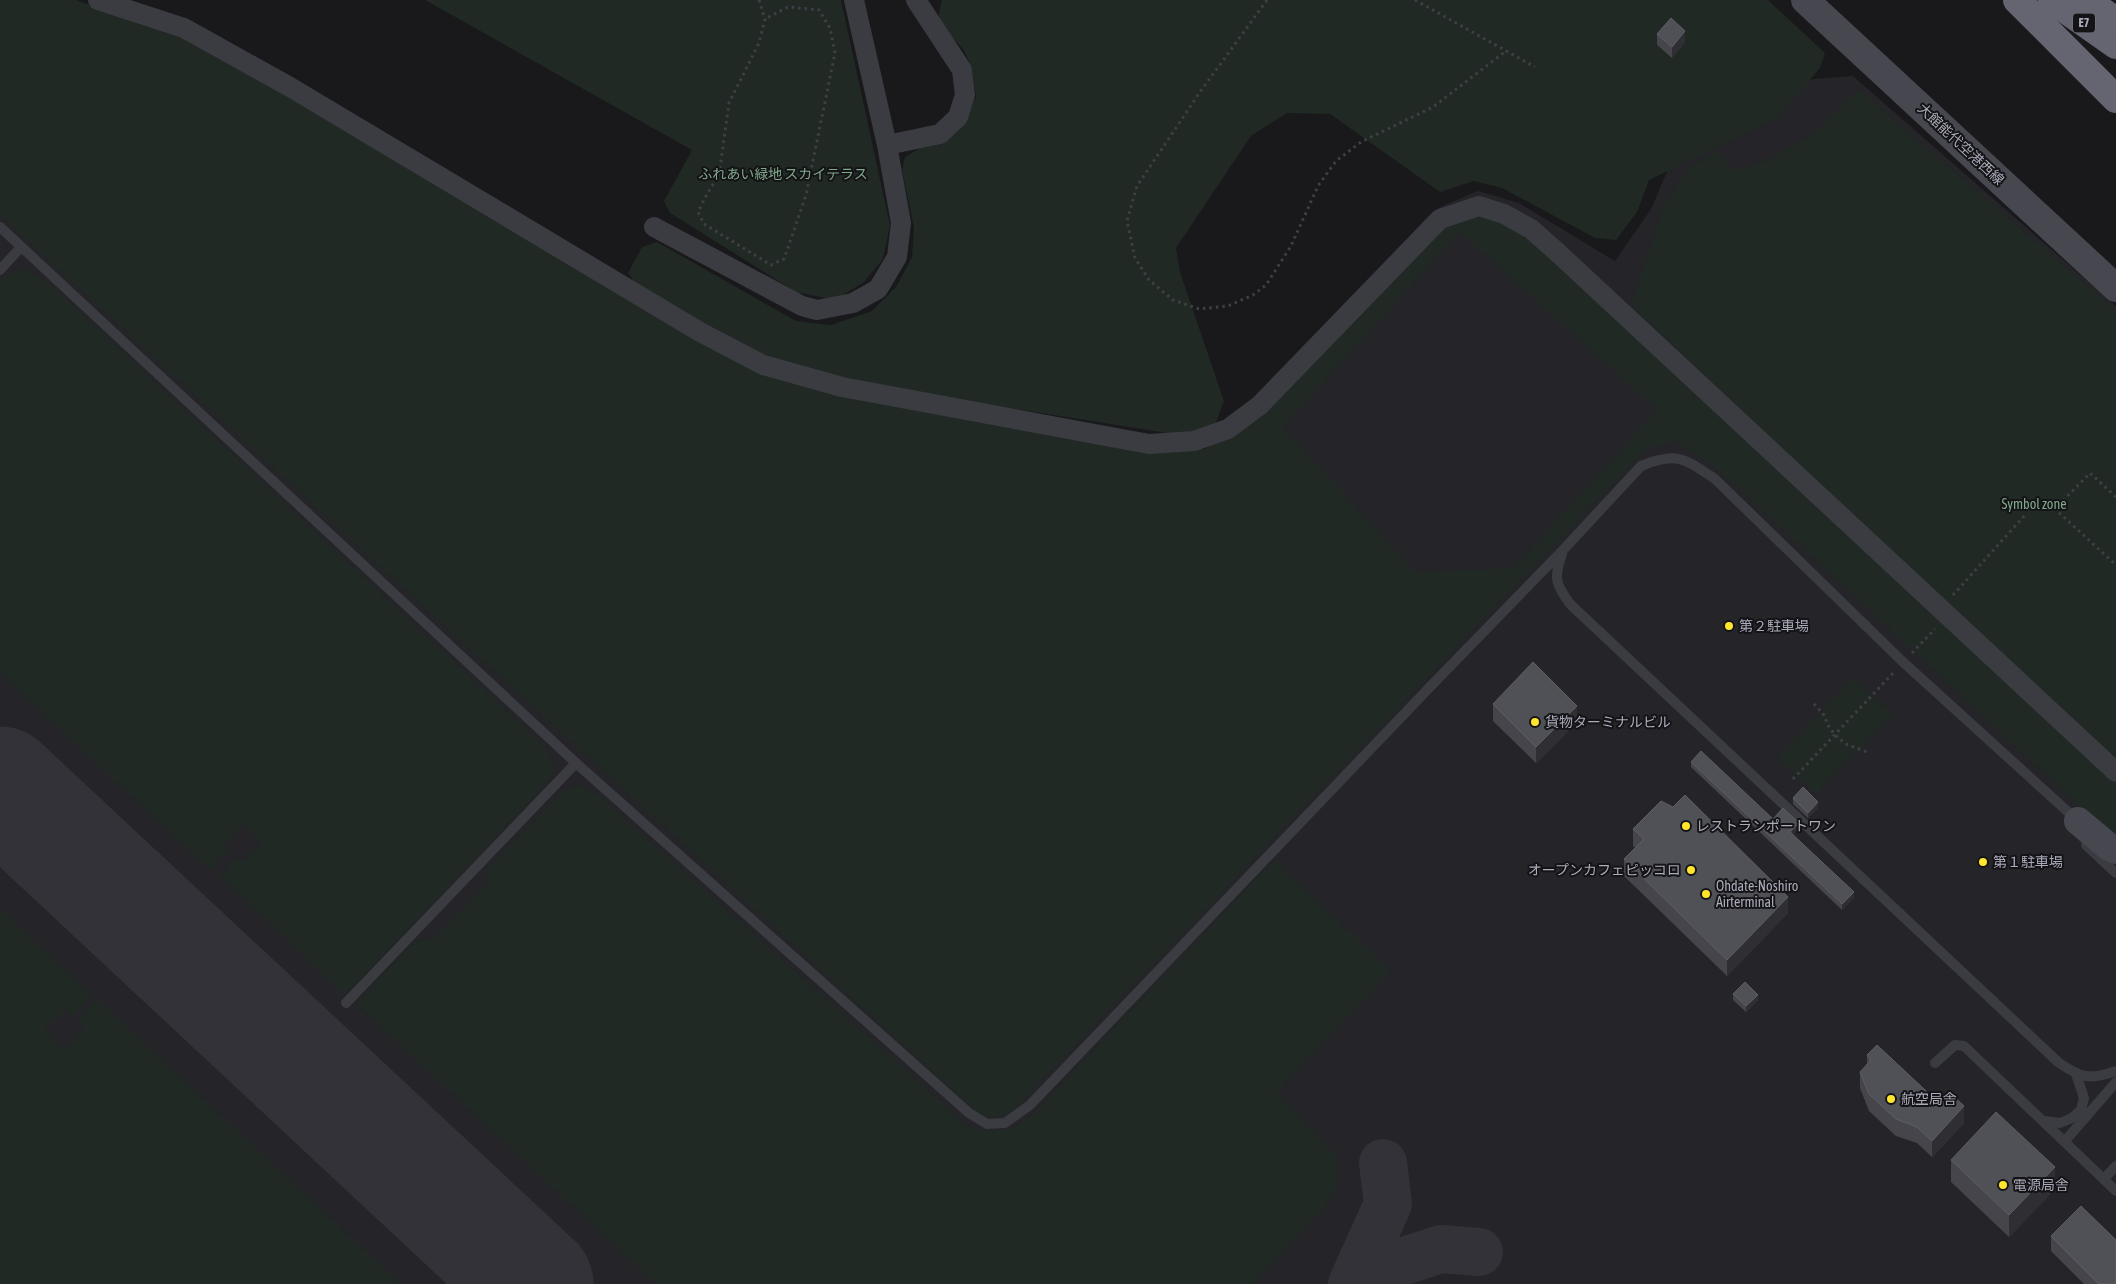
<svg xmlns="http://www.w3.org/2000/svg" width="2116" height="1284" font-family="'Asap Condensed','Noto Sans JP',sans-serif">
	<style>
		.built { fill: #252428 }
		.green { fill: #202923; fill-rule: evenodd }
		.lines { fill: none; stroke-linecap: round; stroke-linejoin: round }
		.taxiway { stroke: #323238; stroke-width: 48 }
		.runway { stroke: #323238; stroke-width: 119 }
		.path { stroke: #3f3f47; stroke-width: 3; stroke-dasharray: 2.5 4; stroke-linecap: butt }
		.lane { stroke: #3b3b42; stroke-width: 10 }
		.street { stroke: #3b3b42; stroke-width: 20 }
		.secondary { stroke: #474750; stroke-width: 28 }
		.highway { stroke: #646571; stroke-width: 28 }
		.wall { fill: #46454b }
		.shaded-wall { fill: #2f2e33 }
		.building { fill: #505057; stroke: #5e5e67 }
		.poi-dot { fill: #ffe62c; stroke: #141316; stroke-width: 2 }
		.labels { text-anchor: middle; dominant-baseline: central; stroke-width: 4; stroke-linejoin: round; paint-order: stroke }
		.shield { fill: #141316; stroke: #7d7d8a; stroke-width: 1 }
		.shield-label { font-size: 12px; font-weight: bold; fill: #aaabbb }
		.street-label { font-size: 14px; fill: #aaabbb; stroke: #141316 }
		.park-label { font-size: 14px; fill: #7fa88a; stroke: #141316 }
		.poi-label { font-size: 14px; fill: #aaabbb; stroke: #141316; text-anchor: start }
	</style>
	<rect width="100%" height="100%" fill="#19181b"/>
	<polygon class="built" points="0,0 1081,617 1250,407 1440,207 1478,191 1519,203 1615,261 1651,209 1670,165 1801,80 1853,76 2116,306 2116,1284 0,1284"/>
	<g class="green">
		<path d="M0,0H76L100,9L175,31L748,366L1136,451L1204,449L1234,434L1442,228L1463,218L1487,214L1529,235L1893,554L1631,305L1664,204L1691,167L1718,151L1733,171L1768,160L1814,133L1859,90L2096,293L2116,313V834H2109L1742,491L1706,461L1677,442L1646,449L1010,1113L995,1118L979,1114L452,633L0,215ZM1460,232L1657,410L1513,568L1415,572L1283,427Z"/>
		<polygon points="425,0 841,0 890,225 883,259 864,282 835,300 796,292 670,213 664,201 692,150"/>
		<polygon points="942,0 1768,0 1825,53 1820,68 1776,119 1649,180 1637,212 1616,240 1595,238 1502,188 1474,181 1440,192 1330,114 1287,113 1251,136 1176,248 1180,272 1224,401 1215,425 1179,435 898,390 765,359 636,285 628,273 642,247 657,242 796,321 831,325 872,311 896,287 912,257 914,228 902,170 905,157 965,122 976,97 972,69 964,50 937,22"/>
		<polygon points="24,268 49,283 545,747 555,764 550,779 345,995 220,876 237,857 242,862 261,843 243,824 224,844 229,849 210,870 0,673 0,281 6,275"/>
		<polygon points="1854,678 1893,715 1816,794 1777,757"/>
		<polygon points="581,785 597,794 969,1127 989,1131 1013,1128 1033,1114 1274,860 1391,971 1277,1092 1336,1155 1336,1187 1323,1209 1253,1284 656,1284 356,1004 415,941 434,939 486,884 487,870 564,790"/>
		<polygon points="0,909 93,996 73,1017 65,1009 44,1030 64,1049 85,1028 77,1020 97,999 401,1284 0,1284"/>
	</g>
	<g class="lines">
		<g class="taxiway">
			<polyline points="1352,1284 1388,1204 1383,1163"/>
			<polyline points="1366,1284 1401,1262 1441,1249 1479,1252"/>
		</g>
		<polyline class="runway" points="0,786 534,1284"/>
		<g class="path">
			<polyline points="759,0 765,19 759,43 729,103 719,175 707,194 698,212 704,224 771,265 784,259 806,195 835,53 830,28 819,10 788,7 765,19"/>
			<polyline points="1267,0 1200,92 1137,186 1127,221 1135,258 1149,280 1173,300 1199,309 1228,306 1253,295 1266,285 1291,246 1318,186 1336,161 1361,142 1433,107 1506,51"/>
			<polyline points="1415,0 1535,67"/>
			<polyline points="2116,497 2090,473 2055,509 2116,565"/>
			<polyline points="1953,595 2026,514"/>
			<polyline points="1912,653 1935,629"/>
			<polyline points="1814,704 1825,716 1827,724 1835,735 1846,744 1867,752"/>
			<polyline points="1793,779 1894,672"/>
		</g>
		<g class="lane">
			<path d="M0,227L576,763L969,1113L987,1124L1005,1123L1030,1105L1429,688L1564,549L1641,466C1678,451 1685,459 1715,479L1903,662L2077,820"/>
			<polyline points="0,270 21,247"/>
			<path d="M1562,554C1553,579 1556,584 1570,604L2058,1062C2079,1077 2090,1081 2116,1071"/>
			<polyline points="2086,845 2116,873"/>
			<polyline points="346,1003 576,763"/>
			<polyline points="1935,1063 1955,1045 1964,1046 2116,1191"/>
			<polyline points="2044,1121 2060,1123 2072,1118 2081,1110 2084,1098 2076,1074"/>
			<polyline points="2065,1141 2116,1082"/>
			<polyline points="2104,1179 2116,1166"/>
		</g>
		<g class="street">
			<polyline points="98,0 184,28 290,87 700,332 763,365 842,387 1149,444 1194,441 1228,429 1260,405 1440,219 1479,206 1504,214 1531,229 1557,252 2116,772"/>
			<polyline points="887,145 940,134 958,117 965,95 962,70 916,0"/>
			<polyline points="654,227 802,306 817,310 853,303 878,289 897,257 901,223 887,145 854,0"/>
		</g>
		<g class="secondary">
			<polyline points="1805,0 2116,288"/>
			<polyline points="2078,821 2109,847 2116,850"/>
		</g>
		<g class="highway">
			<polyline points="2017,0 2116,99"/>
			<polyline points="2052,0 2116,45"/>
			<polyline points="2086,0 2116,21"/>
		</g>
	</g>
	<g class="wall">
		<polygon points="1657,34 1685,42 1672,58 1657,45"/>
		<polygon points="1493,704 1577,722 1536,763 1493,721"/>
		<polygon points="1691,762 1773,819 1799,828 1793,834 1854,897 1842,910 1691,767"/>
		<polygon points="1793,798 1818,808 1808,818 1793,804"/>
		<polygon points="1633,829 1788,913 1727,976 1624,876 1624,859 1636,848 1633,846"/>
		<polygon points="1733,994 1758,1000 1746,1012 1733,1000"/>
		<polygon points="1867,1055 1940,1104 1964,1123 1932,1157 1917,1143 1896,1136 1869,1111 1860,1088 1860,1072 1867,1065"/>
		<polygon points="1951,1160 2055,1189 2009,1237 1951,1182"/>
		<polygon points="2051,1236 2116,1284 2084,1284 2051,1251"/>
	</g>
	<g class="shaded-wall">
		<polygon points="1685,31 1685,42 1672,58 1672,47"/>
		<polygon points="1577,706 1577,722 1536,763 1536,747"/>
		<polygon points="1818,802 1818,808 1808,818 1808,813"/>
		<polygon points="1799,823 1799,828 1790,837 1790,832"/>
		<polygon points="1854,892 1854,897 1842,910 1842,904"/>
		<polygon points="1788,897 1788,913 1727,976 1727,960"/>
		<polygon points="1758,995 1758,1000 1746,1012 1746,1006"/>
		<polygon points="1964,1106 1964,1123 1932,1157 1932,1141"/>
		<polygon points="2055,1167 2055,1189 2009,1237 2009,1215"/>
	</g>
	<g class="building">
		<polygon points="1671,18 1685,31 1672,47 1657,34"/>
		<polygon points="1533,662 1577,706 1536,747 1493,704"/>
		<polygon points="1701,751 1773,819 1783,808 1799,823 1790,832 1854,892 1842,904 1691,762"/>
		<polygon points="1803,787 1818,802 1808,813 1793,798"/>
		<polygon points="1685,795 1788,897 1727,960 1624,859 1644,839 1633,829 1661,801 1673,807"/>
		<polygon points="1745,982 1758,995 1746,1006 1733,994"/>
		<polygon points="1877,1045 1940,1104 1950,1093 1964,1106 1932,1141 1917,1127 1896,1119 1869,1094 1860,1072 1871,1060 1867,1055"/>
		<polygon points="1996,1112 2055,1167 2009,1215 1951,1160"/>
		<polygon points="2081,1206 2116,1240 2116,1284 2099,1284 2051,1236"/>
	</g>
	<g class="poi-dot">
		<circle cx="1729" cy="626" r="5"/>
		<circle cx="1535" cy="722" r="5"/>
		<circle cx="1686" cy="826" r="5"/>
		<circle cx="1983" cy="862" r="5"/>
		<circle cx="1691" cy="870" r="5"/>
		<circle cx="1706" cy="894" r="5"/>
		<circle cx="1891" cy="1099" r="5"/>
		<circle cx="2003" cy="1185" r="5"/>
	</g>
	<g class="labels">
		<rect class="shield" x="2073" y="13.5" width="22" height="19" rx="4"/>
		<g class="shield-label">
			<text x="2084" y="23">E7</text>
		</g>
		<g class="street-label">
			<text transform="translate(1961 144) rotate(43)">大館能代空港西線</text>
		</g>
		<g class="park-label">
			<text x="783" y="174">ふれあい緑地 スカイテラス</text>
			<text x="2034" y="504">Symbol zone</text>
		</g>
		<g class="poi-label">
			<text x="1739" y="626">第２駐車場</text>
			<text x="1545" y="722">貨物ターミナルビル</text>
			<text x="1696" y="826">レストランポートワン</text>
			<text x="1993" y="862">第１駐車場</text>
			<text x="1681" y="870" text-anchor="end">オープンカフェピッコロ</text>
			<text x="1716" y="886">Ohdate-Noshiro<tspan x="1716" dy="16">Airterminal</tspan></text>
			<text x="1901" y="1099">航空局舎</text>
			<text x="2013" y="1185">電源局舎</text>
		</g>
	</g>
</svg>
